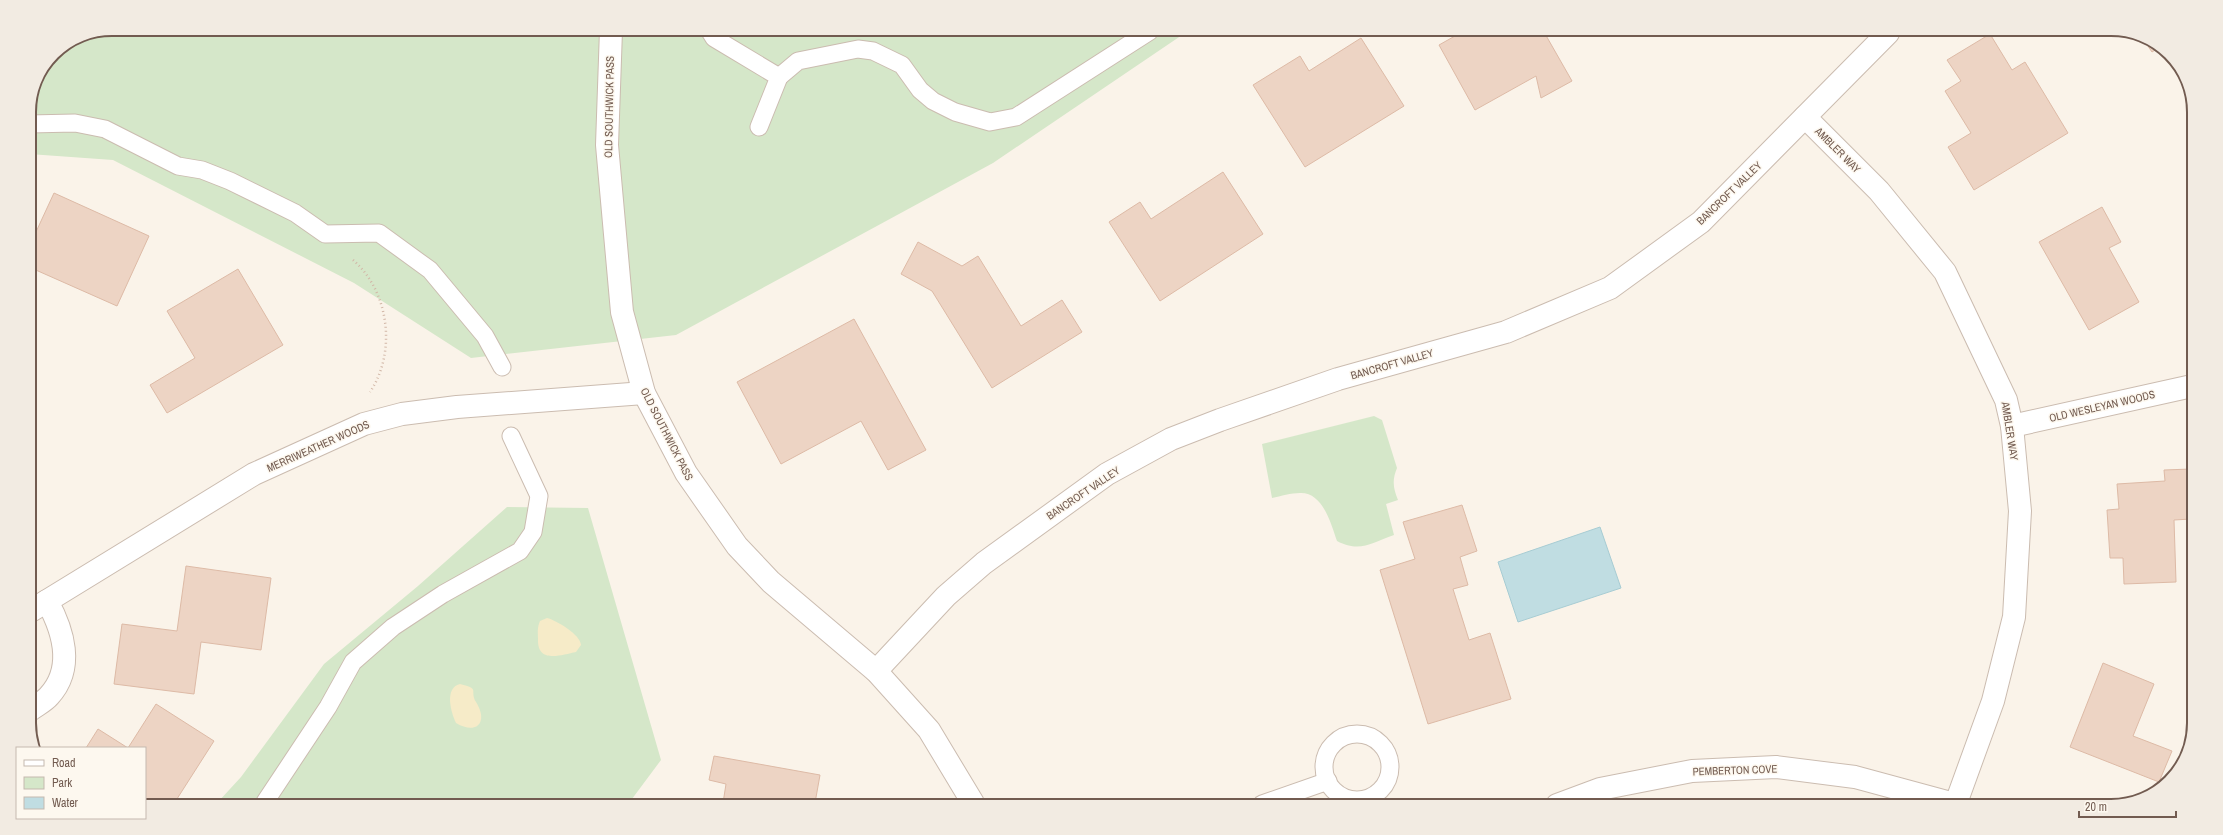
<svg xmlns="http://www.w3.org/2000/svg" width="2223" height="835" font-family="'Archivo Narrow',sans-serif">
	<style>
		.green { fill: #d5e7c9 }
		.sand { fill: #f6ebc8 }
		.water { fill: #c0dde2; stroke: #a7ccd3 }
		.building { fill: #edd4c4; stroke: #ddbaa6 }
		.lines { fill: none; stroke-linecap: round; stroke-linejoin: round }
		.service-casing { stroke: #cbbcb0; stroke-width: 19 }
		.minor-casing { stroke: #cbbcb0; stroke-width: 24 }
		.path { stroke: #d2b7a7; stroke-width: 2.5; stroke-dasharray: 1 3; stroke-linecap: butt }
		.service { stroke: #fff; stroke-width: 17 }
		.minor { stroke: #fff; stroke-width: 22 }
		.labels { text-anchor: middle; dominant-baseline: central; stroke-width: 3; stroke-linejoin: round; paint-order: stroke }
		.street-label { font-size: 11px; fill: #725b50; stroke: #fdf8ef }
		.rim { fill: none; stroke: #725b50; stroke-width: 2 }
	</style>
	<rect width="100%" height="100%" fill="#faf3e9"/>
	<g class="green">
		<polygon points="112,29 1188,31 993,163 676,335 471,358 354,283 113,160 29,154 29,107 35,80 54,53 81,35"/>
		<path d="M1374,416L1382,420L1397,468C1392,480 1393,488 1398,500L1386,504L1394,535C1371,543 1360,553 1337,541C1331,524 1323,492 1300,493C1291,493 1281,496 1272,498L1262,444Z"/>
		<polygon points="507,507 588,508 661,760 629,803 218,802 241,777 324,664 418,586"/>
	</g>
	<g class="sand">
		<path d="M547,618C556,620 581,635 581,645L576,652C561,655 537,664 538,639C538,632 537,628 540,621Z"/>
		<path d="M460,684C481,689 469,690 476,702C489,723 476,735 456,723C451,712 444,688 460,684Z"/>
	</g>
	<polygon class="water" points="1600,527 1621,588 1518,622 1498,562"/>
	<g class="building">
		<polygon points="1462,32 1544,32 1572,81 1541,98 1536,76 1475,110 1439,45"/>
		<polygon points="1990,34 2012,70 2025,62 2068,133 1974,190 1948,147 1971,133 1945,91 1961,81 1947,60"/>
		<polygon points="2141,36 2158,48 2152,52"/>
		<polygon points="1361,38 1404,106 1305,167 1253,85 1300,56 1309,71"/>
		<polygon points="1223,172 1263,234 1160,301 1109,222 1140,202 1151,219"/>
		<polygon points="54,193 149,236 117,306 29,267 29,247"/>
		<polygon points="2102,207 2121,242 2109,248 2139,302 2089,330 2039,242"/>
		<polygon points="918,242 962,266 978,256 1021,326 1062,300 1082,332 992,388 932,291 901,274"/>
		<polygon points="238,269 283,345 167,413 150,385 195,358 167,311"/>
		<polygon points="854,319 926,450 888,470 861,421 781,464 737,382"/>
		<polygon points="2191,469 2191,519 2174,520 2176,582 2124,584 2123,558 2110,558 2107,510 2119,509 2117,484 2165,481 2164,470"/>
		<polygon points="1462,505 1477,551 1460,557 1468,585 1453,589 1469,640 1490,633 1511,699 1428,724 1380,570 1415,559 1403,522"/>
		<polygon points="186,566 271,578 261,650 201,642 194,694 114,684 122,624 177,631"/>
		<polygon points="2103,663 2154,684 2133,736 2172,751 2159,782 2070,747"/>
		<polygon points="156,704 214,741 175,802 145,802 145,748 128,748"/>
		<polygon points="98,729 128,748 86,748"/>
		<polygon points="714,756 820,775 815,803 723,803 726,784 709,780"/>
	</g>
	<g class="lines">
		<defs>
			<g id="service">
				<polyline points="709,30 714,38 779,77 759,127"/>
				<polyline points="779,77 798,61 858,49 873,51 902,65 920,90 933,101 955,112 990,122 1016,117 1150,31"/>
				<polyline points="29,124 75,123 105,129 178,166 202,170 230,181 295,213 325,234 379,233 430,270 485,336 502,367"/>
				<circle cx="1357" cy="767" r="33"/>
				<polyline points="265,802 328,707 353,662 393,627 443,594 520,551 533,532 539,496 511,436"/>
				<polyline points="1262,804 1328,781"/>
			</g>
			<g id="minor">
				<polyline points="611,30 607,145 622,312 644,393 686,473 737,546 771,582 876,671 929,730 973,803"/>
				<polyline points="1805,117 1879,191 1945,272 2006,400 2012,426 2020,511 2014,617 1993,701 1956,803"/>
				<polyline points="2012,426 2192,386"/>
				<polyline points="29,612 254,474 364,424 402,414 457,407 644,393"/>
				<polyline points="876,671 946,596 984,563 1107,474 1171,439 1220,420 1338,379 1506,332 1610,288 1701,222 1888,33"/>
				<path d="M29,711C35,706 44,702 49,696C75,668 63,630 47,601"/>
				<polyline points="1557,805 1600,789 1692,771 1776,767 1855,777 1962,806"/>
			</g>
		</defs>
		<use href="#service" class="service-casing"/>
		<use href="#minor" class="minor-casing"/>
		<path class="path" d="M353,260C389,291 397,352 370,392"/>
		<use href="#service" class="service"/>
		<use href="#minor" class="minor"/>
	</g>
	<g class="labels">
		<g class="street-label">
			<text transform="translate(609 107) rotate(-89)">OLD SOUTHWICK PASS</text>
			<text transform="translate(1838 150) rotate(45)">AMBLER WAY</text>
			<text transform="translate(1729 193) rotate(-44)">BANCROFT VALLEY</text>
			<text transform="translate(1392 364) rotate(-16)">BANCROFT VALLEY</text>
			<text transform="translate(2102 406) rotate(-13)">OLD WESLEYAN WOODS</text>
			<text transform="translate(2010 431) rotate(81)">AMBLER WAY</text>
			<text transform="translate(667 434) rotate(63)">OLD SOUTHWICK PASS</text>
			<text transform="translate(318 446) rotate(-24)">MERRIWEATHER WOODS</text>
			<text transform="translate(1083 493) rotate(-34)">BANCROFT VALLEY</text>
			<text transform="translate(1735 770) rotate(-2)">PEMBERTON COVE</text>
		</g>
	</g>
	<path d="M0 0H2223V835H0ZM112 36H2111A76 76 0 0 1 2187 112V723A76 76 0 0 1 2111 799H112A76 76 0 0 1 36 723V112A76 76 0 0 1 112 36Z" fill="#f2ebe2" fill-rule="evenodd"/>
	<path class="rim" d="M112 36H2111A76 76 0 0 1 2187 112V723A76 76 0 0 1 2111 799H112A76 76 0 0 1 36 723V112A76 76 0 0 1 112 36Z"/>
	<rect x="16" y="747" width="130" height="72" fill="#fdf8ef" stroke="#c5b9af"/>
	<rect x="24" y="760" width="20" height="6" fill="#ffffff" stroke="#c5b9af"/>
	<text x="52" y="767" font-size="12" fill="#725b50">Road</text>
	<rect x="24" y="777" width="20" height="12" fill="#d5e7c9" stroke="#c5b9af"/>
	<text x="52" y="787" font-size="12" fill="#725b50">Park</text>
	<rect x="24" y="797" width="20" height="12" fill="#c0dde2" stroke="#c5b9af"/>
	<text x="52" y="807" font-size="12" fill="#725b50">Water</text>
	<path d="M2079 811v6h97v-6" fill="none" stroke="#725b50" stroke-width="2"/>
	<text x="2085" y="811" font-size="12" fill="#725b50" stroke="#fdf8ef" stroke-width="3" paint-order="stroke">20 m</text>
</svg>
